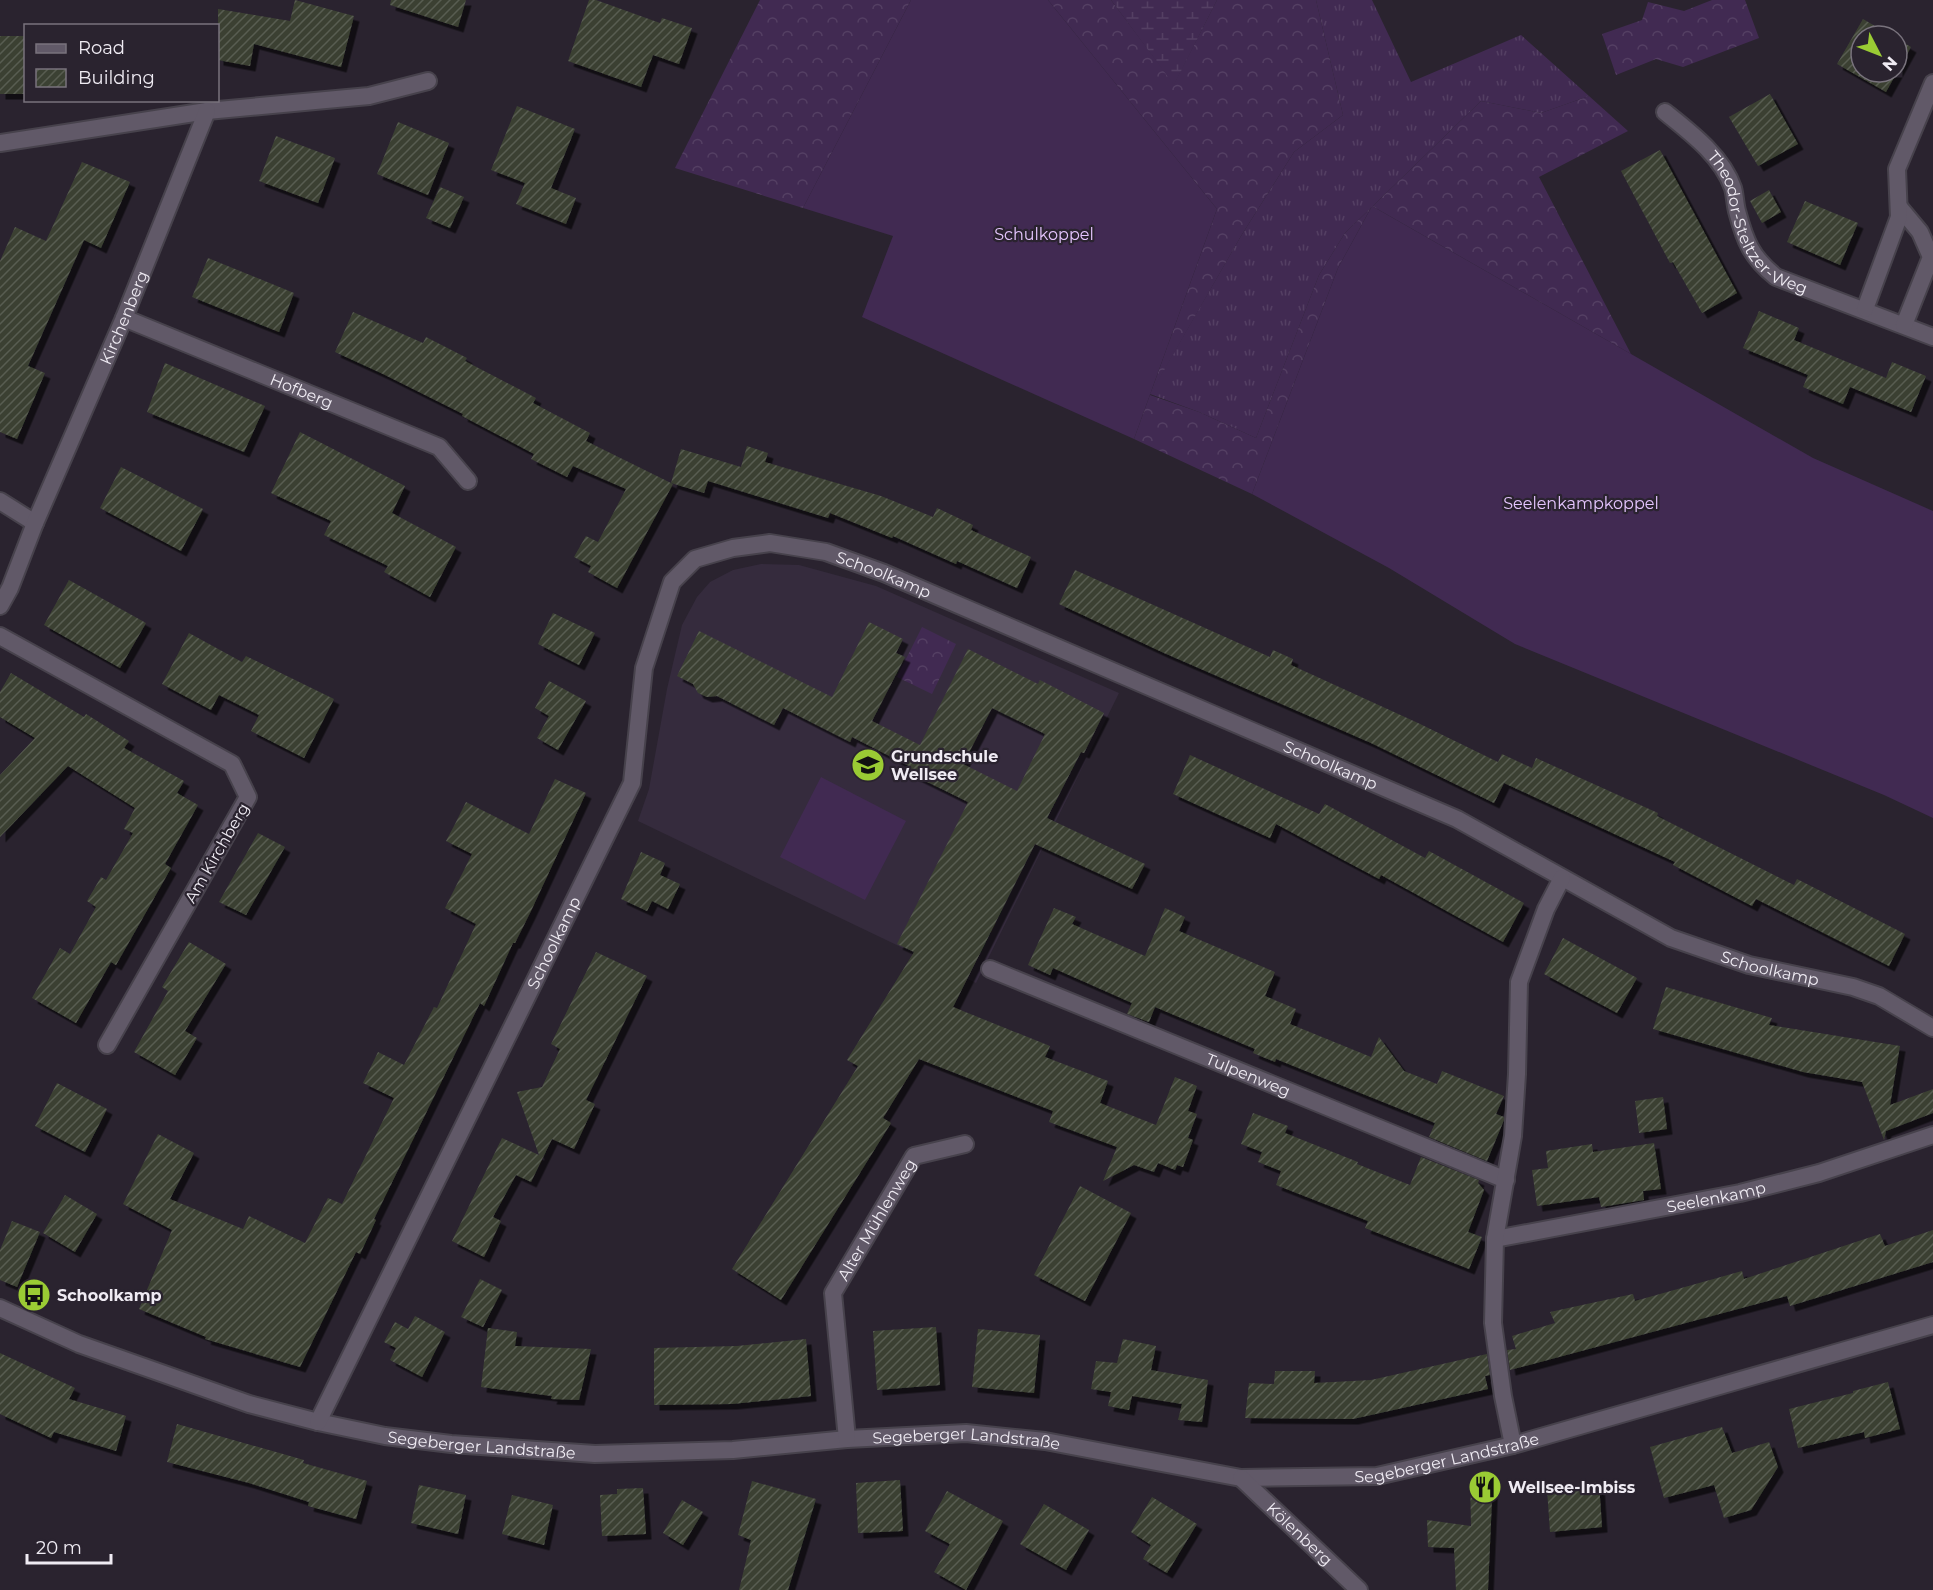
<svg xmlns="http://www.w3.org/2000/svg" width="1933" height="1590" font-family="Montserrat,sans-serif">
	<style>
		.built { fill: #352b3d }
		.grass { fill: url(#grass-tufts) }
		.forest { fill: url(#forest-crowns) }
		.wetland { fill: url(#wetland-marsh) }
		.garden { fill: #412a52 }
		.building { fill: url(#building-hatch); fill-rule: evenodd; filter: url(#shadow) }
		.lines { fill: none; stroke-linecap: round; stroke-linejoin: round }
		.minor-casing { stroke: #47424c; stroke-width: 20 }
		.minor { stroke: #615968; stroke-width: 16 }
		.labels { text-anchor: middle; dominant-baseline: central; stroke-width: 4.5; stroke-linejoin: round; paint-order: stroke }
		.street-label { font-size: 16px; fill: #efebf3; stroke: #2a232f }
		.park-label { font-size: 16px; fill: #e5c5fe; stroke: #2a232f }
		.poi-label { font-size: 16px; font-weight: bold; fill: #efebf3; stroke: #2a232f; text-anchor: start }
	</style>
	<defs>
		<pattern id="grass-tufts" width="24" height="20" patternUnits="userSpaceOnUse" patternTransform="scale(1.5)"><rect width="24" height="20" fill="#412a52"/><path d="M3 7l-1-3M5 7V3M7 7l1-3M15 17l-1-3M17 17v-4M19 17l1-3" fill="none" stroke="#543f63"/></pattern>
		<pattern id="forest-crowns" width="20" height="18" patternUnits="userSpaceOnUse" patternTransform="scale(1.5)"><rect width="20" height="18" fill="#412a52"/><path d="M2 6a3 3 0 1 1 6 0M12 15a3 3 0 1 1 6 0" fill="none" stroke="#543f63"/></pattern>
		<pattern id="wetland-marsh" width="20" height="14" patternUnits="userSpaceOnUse" patternTransform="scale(1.5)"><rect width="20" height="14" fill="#412a52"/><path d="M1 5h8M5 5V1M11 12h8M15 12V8" fill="none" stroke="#543f63"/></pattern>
		<pattern id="building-hatch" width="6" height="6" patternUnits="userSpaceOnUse" patternTransform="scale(1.5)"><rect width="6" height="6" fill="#3b4133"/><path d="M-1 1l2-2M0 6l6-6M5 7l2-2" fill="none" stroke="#585d51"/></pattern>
		<filter id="shadow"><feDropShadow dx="5.5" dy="5.5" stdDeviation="0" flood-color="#0009"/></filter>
	</defs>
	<rect width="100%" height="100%" fill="#2a232f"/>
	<polygon class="built" points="761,564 799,565 876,586 1119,693 976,983 638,821 649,789 667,689 682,625 697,597 710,582 733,570"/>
	<polygon class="grass" points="1316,0 1372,0 1411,82 1521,35 1589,96 1541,113 1481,101 1345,233 1319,275 1256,438 1199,412 1150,394 1241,236 1294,152 1343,115"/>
	<g class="forest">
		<polygon points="760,0 911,0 803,208 675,168"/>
		<polygon points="1048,0 1111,0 1174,84 1217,0 1316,0 1343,115 1294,152 1241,236 1150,395 1199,412 1256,438 1319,275 1345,233 1481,101 1541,113 1589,96 1628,131 1539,177 1631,354 1372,206 1338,268 1252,494 1134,439 1217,209"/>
		<polygon points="1712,0 1745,0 1759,38 1683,67 1656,59 1616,75 1602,34 1642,20 1648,2 1684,11"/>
		<polygon points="922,627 956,644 932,694 897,677"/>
	</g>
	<polygon class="wetland" points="1111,0 1217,0 1174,85"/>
	<g class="garden">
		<polygon points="911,0 1048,0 1217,209 1134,439 862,317 893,236 803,208"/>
		<polygon points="1372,206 1813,458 1933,511 1933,818 1884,795 1515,644 1389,568 1252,494 1338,268"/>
		<polygon points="821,777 906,821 865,900 780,857"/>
	</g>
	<g class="building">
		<polygon points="295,0 354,16 341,67 254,44 250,66 218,60 218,9 290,21"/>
		<polygon points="391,0 466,0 458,27 390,5"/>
		<polygon points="589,0 596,0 660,23 662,18 692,28 679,64 653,55 641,87 568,61"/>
		<polygon points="1863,19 1892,36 1861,36 1861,72 1897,72 1897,39 1911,47 1886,92 1837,64"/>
		<rect x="0" y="36" width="26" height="58"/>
		<polygon points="1770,94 1798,144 1758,166 1729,117"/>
		<polygon points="517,106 575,129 551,188 576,198 566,224 516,204 525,183 491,170"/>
		<polygon points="398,122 449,143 428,195 377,174"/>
		<polygon points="276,136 335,158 318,203 259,181"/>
		<polygon points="1660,150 1737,293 1702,313 1673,262 1670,263 1621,171"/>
		<polygon points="82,162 130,182 101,248 84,240 28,366 45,373 17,439 0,432 0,261 15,227 46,241"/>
		<polygon points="440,187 464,197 450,228 426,218"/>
		<polygon points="1769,190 1781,212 1762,223 1750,201"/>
		<polygon points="1805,201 1858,223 1840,265 1787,242"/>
		<polygon points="208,258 294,293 279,332 192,297"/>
		<polygon points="1759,311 1799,328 1794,340 1886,378 1892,362 1926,376 1911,412 1850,387 1843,404 1803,387 1808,375 1743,348"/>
		<polygon points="353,312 423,343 426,337 467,358 465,361 536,398 533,403 590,433 586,441 673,484 617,588 588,572 591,566 574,557 586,536 598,542 626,489 573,466 567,477 531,459 534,454 462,416 463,414 383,374 335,352"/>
		<polygon points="165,363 265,406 244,452 147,412"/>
		<polygon points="300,432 405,486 392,513 456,547 430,597 384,572 388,566 324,535 331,521 271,493"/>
		<polygon points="747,446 768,453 765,462 881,496 933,517 937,508 973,525 971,530 1031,557 1017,588 957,561 956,564 893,536 892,538 830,513 828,518 708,481 704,493 671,483 681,449 741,467"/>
		<polygon points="121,467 203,509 181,551 100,508"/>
		<polygon points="1075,570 1270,657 1273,650 1293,659 1291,665 1418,723 1498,762 1502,754 1532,768 1536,758 1658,813 1657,816 1794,885 1797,879 1905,934 1889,966 1756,899 1752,906 1673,865 1675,862 1504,783 1494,803 1371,743 1164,653 1059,604"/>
		<polygon points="69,580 146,623 120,668 44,625"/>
		<polygon points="553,613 595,633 579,665 538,644"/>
		<path d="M869,622L903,639L896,653L905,657L872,721L920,745L968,649L1038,684L1040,680L1104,713L1084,753L1081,752L1047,818L1145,864L1132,889L1035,844L953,1007L1050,1046L1045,1057L1108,1081L1100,1103L1156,1125L1175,1077L1197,1086L1188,1111L1197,1114L1188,1138L1193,1140L1183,1167L1177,1165L1175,1170L1158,1163L1154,1172L1134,1165L1103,1181L1117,1147L1049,1122L1053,1111L919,1059L883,1118L891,1123L781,1300L732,1269L858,1066L847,1060L914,952L897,944L968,802L907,772L909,766L852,737L850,742L783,708L774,725L717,696L707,697L698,693L693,684L677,676L699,631L832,697ZM992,708L1045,734L1017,791L963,764Z"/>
		<polygon points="189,633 242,662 246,656 334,699 304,758 251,731 259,715 219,695 211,710 162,684"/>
		<polygon points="11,673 84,717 86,714 129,741 124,748 184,781 177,793 198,805 165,864 171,868 149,907 116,965 111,962 76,1023 32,998 60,948 70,954 96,907 87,901 101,877 106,880 133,833 124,829 135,808 68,766 0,837 0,775 35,738 0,717 0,692"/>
		<polygon points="549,681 586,701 558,750 537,738 549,716 535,708"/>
		<polygon points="1190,755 1319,814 1325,804 1425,858 1429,851 1524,903 1503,942 1381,875 1379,879 1276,824 1270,838 1173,794"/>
		<polygon points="555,779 586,793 530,913 515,943 513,943 484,1006 480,1003 374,1219 376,1220 360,1254 356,1252 300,1367 205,1339 206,1337 139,1309 172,1230 123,1204 158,1134 194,1153 170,1199 243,1229 249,1216 305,1243 328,1198 342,1204 394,1098 363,1083 378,1052 404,1065 434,1007 437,1008 476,924 445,908 472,854 446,841 455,824 466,802 529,834"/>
		<polygon points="258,833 285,847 246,915 219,902"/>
		<polygon points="641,852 665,863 660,875 680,884 668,909 652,901 647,911 621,899"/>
		<polygon points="1054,908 1076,917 1072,924 1145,956 1165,908 1185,917 1179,931 1275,972 1265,996 1296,1009 1290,1024 1371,1057 1379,1037 1404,1071 1437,1084 1442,1071 1504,1096 1496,1114 1504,1117 1504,1120 1487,1161 1429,1137 1435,1123 1276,1059 1275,1062 1253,1053 1255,1049 1155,1007 1149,1022 1127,1014 1132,1003 1053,968 1050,975 1028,965"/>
		<polygon points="1563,938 1637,978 1617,1013 1544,974"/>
		<polygon points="189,942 226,964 185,1031 197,1038 175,1075 134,1052 168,991 162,987"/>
		<polygon points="596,952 647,976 586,1100 595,1104 574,1149 552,1139 531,1182 516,1175 493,1217 501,1221 484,1257 452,1241 502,1138 539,1155 517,1092 542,1087 560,1049 551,1044"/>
		<polygon points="1666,987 1772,1018 1769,1025 1900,1046 1890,1105 1933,1089 1933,1113 1886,1131 1884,1140 1862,1082 1803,1072 1653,1029"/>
		<polygon points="57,1083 107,1109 85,1152 35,1126"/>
		<polygon points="1663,1097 1667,1129 1639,1133 1635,1101"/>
		<polygon points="1253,1113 1288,1126 1285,1133 1358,1162 1357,1164 1410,1185 1421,1157 1479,1180 1478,1183 1484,1190 1468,1232 1482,1237 1469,1269 1365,1228 1368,1221 1276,1185 1281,1171 1258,1162 1262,1152 1241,1144"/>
		<polygon points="1654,1143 1661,1189 1643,1191 1644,1200 1601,1207 1599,1197 1537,1206 1532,1170 1548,1168 1546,1151 1592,1144 1593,1152"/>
		<polygon points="1080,1186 1131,1213 1085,1301 1034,1275"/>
		<polygon points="65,1195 97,1214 75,1252 43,1233"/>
		<polygon points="12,1221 40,1232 17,1287 0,1280 0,1250"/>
		<polygon points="1933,1230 1933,1262 1790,1306 1787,1296 1510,1370 1507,1350 1516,1349 1512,1336 1555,1323 1550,1312 1633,1294 1635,1301 1742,1271 1744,1279 1880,1234 1885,1246"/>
		<polygon points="480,1279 502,1290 483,1327 461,1317"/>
		<polygon points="415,1316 445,1332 422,1377 390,1360 396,1348 384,1342 395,1322 408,1329"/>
		<polygon points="936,1327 940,1385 877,1390 873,1331"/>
		<polygon points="488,1328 517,1332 515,1346 591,1349 579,1400 551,1399 552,1396 481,1387"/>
		<polygon points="978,1329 1040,1335 1034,1393 972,1387"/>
		<polygon points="806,1339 811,1396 732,1404 654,1405 654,1348 737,1346"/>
		<polygon points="1123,1339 1156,1346 1151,1370 1208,1380 1202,1422 1178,1420 1182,1404 1132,1396 1129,1410 1108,1406 1111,1392 1091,1389 1096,1361 1117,1363"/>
		<polygon points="0,1353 75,1388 69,1399 126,1416 116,1451 54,1432 51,1438 0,1414"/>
		<polygon points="1487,1354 1490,1375 1485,1376 1488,1389 1353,1419 1245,1418 1249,1383 1274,1384 1275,1371 1315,1371 1314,1383 1371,1380"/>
		<polygon points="1888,1382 1900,1429 1865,1438 1864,1432 1798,1448 1789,1409 1853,1393 1853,1391"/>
		<polygon points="177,1424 304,1460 303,1463 367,1481 356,1519 308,1506 309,1502 249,1483 167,1462"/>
		<polygon points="1722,1427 1732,1453 1769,1442 1778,1467 1751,1510 1724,1518 1714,1485 1664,1498 1650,1447"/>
		<polygon points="1493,1476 1488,1590 1456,1590 1454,1548 1428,1547 1427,1520 1471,1526 1470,1479"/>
		<polygon points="900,1480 903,1531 858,1533 856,1483"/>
		<polygon points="752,1481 816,1499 788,1590 739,1590 751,1540 738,1535"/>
		<polygon points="1599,1482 1602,1527 1550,1532 1547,1489"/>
		<polygon points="419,1485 466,1495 458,1534 411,1523"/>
		<polygon points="643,1488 646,1534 602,1536 600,1495 617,1494 617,1489"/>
		<polygon points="947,1491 1003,1521 966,1590 934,1572 950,1544 925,1531"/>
		<polygon points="512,1495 553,1505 544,1545 502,1534"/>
		<polygon points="1152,1497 1197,1524 1167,1573 1143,1559 1151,1545 1131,1532"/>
		<polygon points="682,1500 703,1512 683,1545 663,1533"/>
		<polygon points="1044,1504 1089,1530 1066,1570 1020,1544"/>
	</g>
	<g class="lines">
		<defs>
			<g id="minor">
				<path id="s1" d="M1665,112C1690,132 1722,156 1733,188C1735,195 1735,203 1737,211C1745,241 1751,257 1776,277L1933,337"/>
				<polyline points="0,143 207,111 369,96 428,81"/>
				<polyline points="1900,208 1920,232 1931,257 1904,325"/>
				<polyline points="1865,309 1899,217 1897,169 1933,83"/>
				<path id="s2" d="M124,318L439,447L468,481"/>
				<polyline points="0,501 35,523"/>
				<path id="s3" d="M0,606L10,588L35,523L124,318L207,111"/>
				<polyline points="0,636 232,764 248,797 107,1045"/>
				<path id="s4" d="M990,969L1506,1180"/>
				<path id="s5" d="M1495,1239L1740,1193L1819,1173L1933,1135"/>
				<path id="s6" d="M0,1308L79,1344L249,1404L318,1422L385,1436L451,1444L595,1454L733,1450L847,1439L966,1433L1045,1441L1241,1478L1377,1476L1513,1445L1933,1325"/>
				<path id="s7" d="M318,1422L632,783L644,668L672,582L695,559L733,548L770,543L826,552L884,573L1457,819L1671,938L1749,965L1853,987L1879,996L1933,1028"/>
				<path id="s8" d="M847,1439L833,1293L914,1156L965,1144"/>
				<polyline points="1513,1445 1503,1396 1493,1323 1495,1239 1513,1136 1517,1074 1519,982 1546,909 1562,878"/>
				<path id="s9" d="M1241,1478L1359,1590"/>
			</g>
		</defs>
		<use href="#minor" class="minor-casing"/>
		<use href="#minor" class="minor"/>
	</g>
	<defs>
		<symbol id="school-disc" viewBox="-11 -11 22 22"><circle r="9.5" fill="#9acb34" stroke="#2a232f"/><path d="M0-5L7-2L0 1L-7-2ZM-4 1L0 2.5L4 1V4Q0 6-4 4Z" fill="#111"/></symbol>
		<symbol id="bus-disc" viewBox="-11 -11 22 22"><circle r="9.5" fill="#9acb34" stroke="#2a232f"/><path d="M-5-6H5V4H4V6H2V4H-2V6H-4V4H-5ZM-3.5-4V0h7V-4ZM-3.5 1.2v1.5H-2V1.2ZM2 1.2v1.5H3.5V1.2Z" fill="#111"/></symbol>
		<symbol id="restaurant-disc" viewBox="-11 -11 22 22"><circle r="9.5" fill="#9acb34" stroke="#2a232f"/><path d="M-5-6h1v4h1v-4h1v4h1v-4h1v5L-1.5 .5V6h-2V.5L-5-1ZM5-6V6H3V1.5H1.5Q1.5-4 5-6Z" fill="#111"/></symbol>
	</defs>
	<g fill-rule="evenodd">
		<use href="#school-disc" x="849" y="746" width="38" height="38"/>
		<use href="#bus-disc" x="15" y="1276" width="38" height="38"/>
		<use href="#restaurant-disc" x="1466" y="1468" width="38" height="38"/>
	</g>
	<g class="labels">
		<g class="street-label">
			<text stroke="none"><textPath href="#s1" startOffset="150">Theodor-Steltzer-Weg</textPath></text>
			<text stroke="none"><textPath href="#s3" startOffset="314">Kirchenberg</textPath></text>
			<text stroke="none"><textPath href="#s2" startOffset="192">Hofberg</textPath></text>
			<text stroke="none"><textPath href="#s7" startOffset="1146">Schoolkamp</textPath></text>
			<text stroke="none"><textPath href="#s7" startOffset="1632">Schoolkamp</textPath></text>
			<text transform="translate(217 853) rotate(-60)">Am Kirchberg</text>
			<text stroke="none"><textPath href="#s7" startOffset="534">Schoolkamp</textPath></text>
			<text stroke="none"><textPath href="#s7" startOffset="2118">Schoolkamp</textPath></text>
			<text stroke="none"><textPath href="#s4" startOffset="279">Tulpenweg</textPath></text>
			<text stroke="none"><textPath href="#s5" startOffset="225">Seelenkamp</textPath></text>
			<text stroke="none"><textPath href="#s8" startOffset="232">Alter Mühlenweg</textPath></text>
			<text stroke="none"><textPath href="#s6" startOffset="990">Segeberger Landstraße</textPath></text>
			<text stroke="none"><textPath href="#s6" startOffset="504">Segeberger Landstraße</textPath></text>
			<text stroke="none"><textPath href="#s6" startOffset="1476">Segeberger Landstraße</textPath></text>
			<text stroke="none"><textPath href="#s9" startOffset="81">Kölenberg</textPath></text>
		</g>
		<g class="park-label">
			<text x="1044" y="234">Schulkoppel</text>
			<text x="1581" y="503">Seelenkampkoppel</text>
		</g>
		<g class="poi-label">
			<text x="891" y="756">Grundschule<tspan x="891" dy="18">Wellsee</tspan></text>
			<text x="57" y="1295">Schoolkamp</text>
			<text x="1508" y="1487">Wellsee-Imbiss</text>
		</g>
	</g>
	<rect x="24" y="24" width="195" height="78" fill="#2a232f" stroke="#79737d" stroke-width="1.5"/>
	<rect x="36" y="44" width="30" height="9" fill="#615968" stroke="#79737d" stroke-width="1.5"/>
	<text x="78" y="54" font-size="18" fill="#efebf3">Road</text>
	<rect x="36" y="69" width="30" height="18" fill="url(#building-hatch)" stroke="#79737d" stroke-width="1.5"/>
	<text x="78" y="84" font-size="18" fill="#efebf3">Building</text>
	<g transform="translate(1879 54) rotate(132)"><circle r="28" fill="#2a232f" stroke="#79737d" stroke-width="1.5"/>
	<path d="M0-4.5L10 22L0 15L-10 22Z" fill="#9acb34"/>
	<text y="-9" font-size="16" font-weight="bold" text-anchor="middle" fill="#efebf3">N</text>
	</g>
	<path d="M27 1554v9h84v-9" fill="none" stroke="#efebf3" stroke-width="3"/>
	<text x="36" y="1554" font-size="18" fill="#efebf3" stroke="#2a232f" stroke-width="4.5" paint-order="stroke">20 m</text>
</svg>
